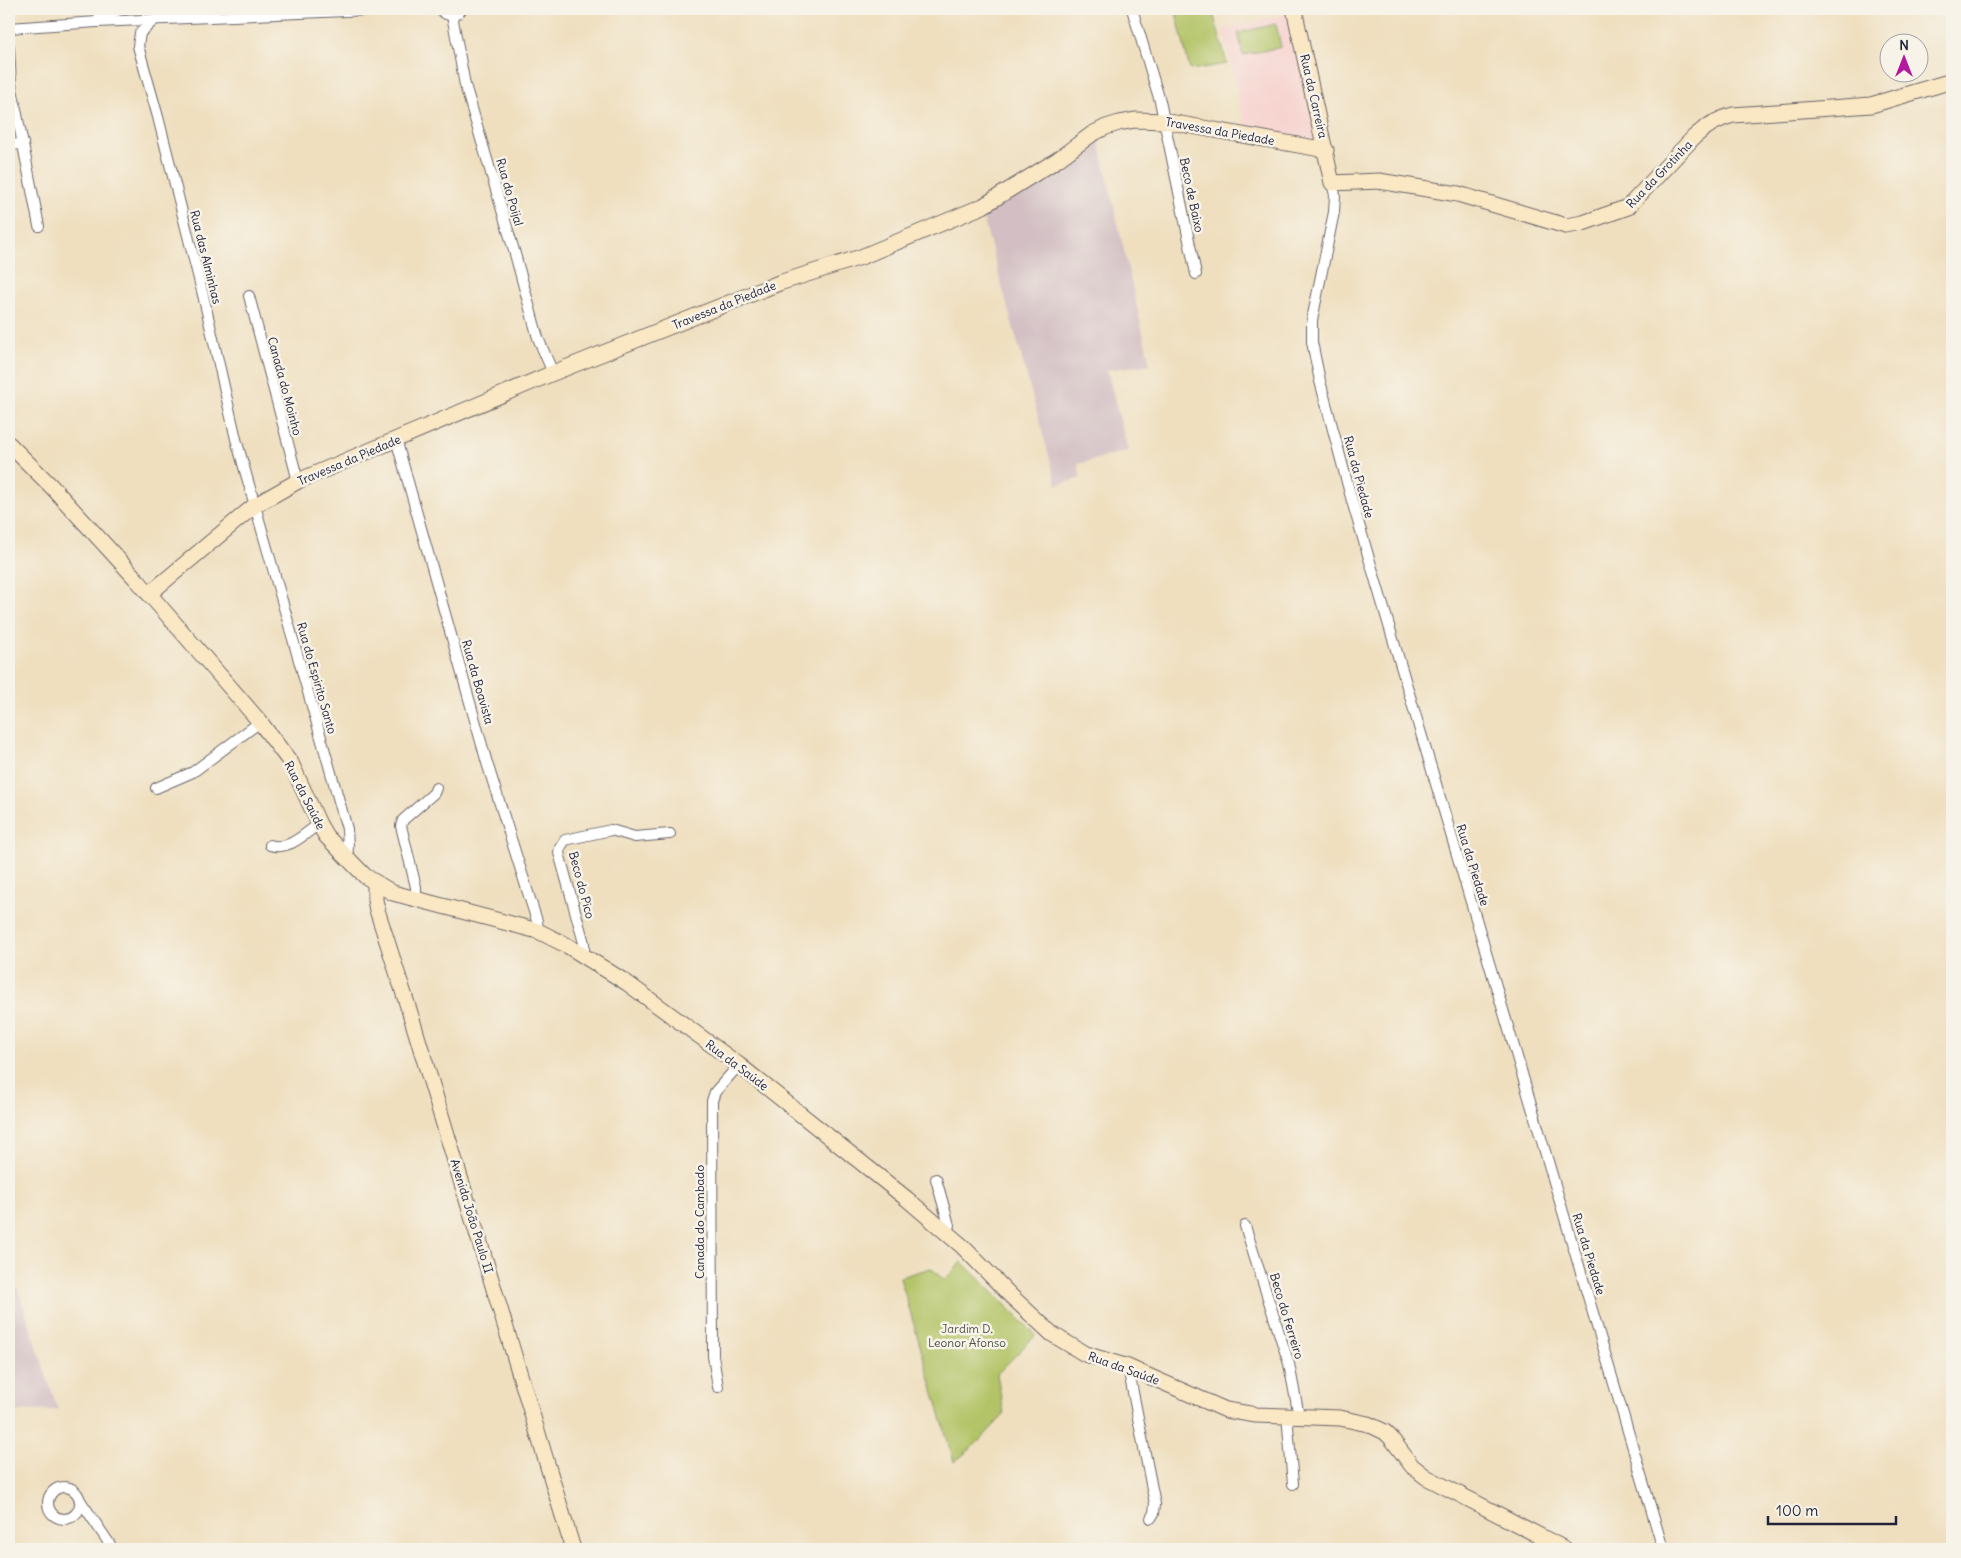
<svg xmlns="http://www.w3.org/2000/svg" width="1961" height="1558" font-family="Delius,sans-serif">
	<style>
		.built { fill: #f7d0cd }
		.industrial { fill: #d2bec3 }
		.green { fill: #b3c467; stroke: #6a7351 }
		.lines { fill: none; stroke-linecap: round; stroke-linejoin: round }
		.street-casing { stroke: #6a6469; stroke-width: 12 }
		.secondary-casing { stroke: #6a6469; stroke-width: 17 }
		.street { stroke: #fff; stroke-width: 10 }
		.secondary { stroke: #fae7c3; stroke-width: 15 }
		.labels { text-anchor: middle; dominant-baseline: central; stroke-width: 5; stroke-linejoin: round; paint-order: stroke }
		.street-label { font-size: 12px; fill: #22223b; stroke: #f7f3e8 }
		.park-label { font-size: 12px; fill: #4e5348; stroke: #f7f3e8 }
	</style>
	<rect width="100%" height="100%" fill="#f7f3e8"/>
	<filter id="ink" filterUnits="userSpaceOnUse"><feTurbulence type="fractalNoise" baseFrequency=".02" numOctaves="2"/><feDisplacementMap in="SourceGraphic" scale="10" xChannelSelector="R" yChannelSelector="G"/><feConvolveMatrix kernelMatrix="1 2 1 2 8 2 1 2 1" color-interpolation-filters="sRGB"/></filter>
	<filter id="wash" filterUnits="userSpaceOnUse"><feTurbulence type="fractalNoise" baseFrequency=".0096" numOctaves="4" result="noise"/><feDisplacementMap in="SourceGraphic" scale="20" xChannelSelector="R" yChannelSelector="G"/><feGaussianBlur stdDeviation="1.12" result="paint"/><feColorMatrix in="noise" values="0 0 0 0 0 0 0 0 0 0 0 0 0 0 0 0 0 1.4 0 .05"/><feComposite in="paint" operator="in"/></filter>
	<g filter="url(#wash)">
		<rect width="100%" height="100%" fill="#efdfbf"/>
		<polygon class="built" points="1292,13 1316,137 1310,142 1246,130 1223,29"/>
		<g class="industrial">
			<polygon points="1098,137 1150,364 1107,370 1128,451 1078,464 1081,478 1057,485 982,214"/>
			<polygon points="9,1263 58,1410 9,1412"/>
		</g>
		<g class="green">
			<polygon points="1175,9 1212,9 1227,64 1190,70"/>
			<polygon points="1276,24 1281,47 1243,55 1238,33"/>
			<polygon points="962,1262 1036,1335 997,1374 1004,1415 973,1447 954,1462 900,1277 931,1268 944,1280"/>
		</g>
	</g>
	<g filter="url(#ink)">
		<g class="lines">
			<defs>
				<g id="street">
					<path d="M440,9C446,17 456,17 462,9"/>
					<polyline points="1132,9 1160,101 1196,274"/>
					<polyline points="452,15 465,85 515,254 538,338 553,373"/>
					<polyline points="153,21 140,33 138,46 158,117 204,299 236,439 347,829 348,846 347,859"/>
					<polyline points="97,22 100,15 126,9"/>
					<polyline points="9,28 97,22 392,9"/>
					<polyline points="9,48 11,84 39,226"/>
					<polyline points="9,146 23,143"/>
					<polyline points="1332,183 1335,195 1334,212 1312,320 1312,342 1320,381 1352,501 1663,1549"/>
					<polyline points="249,296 298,481"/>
					<polyline points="396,439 487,763 537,921 538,931"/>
					<polyline points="156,788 193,772 260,722"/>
					<path d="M270,845C289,851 304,834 319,824"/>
					<polyline points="416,899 416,887 401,826 403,820 434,793 436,788"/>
					<polyline points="584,956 584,943 559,853 560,848 565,840 611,830 635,837 670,834"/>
					<polyline points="936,1179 949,1225 947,1232"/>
					<polyline points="1245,1226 1289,1364 1299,1416"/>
					<polyline points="1128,1367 1155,1504 1154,1513 1151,1518"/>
					<polyline points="718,1387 713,1356 712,1101 715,1092 739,1065"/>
					<polyline points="1287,1415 1293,1484"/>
					<circle cx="64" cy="1503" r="16"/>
					<polyline points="80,1500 113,1549"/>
				</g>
				<g id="secondary">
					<path d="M1294,9L1332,183L1379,181L1458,194L1566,226L1583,223L1628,207L1694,137C1706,126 1717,119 1733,115L1871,105L1952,81"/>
					<polyline points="9,444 52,487 138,581 260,722 291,763 319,824 326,836 365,876 393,893 538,931 568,946 627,983 739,1065 907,1199 962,1246 1011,1296 1052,1334 1085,1354 1128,1367 1226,1410 1256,1415 1340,1418 1368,1424 1385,1432 1391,1438 1412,1466 1426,1477 1565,1549"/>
					<polyline points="149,594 254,506 298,481 553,373 779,283 861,257 983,206 1057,160 1092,134 1106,127 1119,123 1135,120 1164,121 1326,150"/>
					<polyline points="375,883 375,900 377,910 411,1016 573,1549"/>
				</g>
			</defs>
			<use href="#street" class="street-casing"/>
			<use href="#secondary" class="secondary-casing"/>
			<use href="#street" class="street"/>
			<use href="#secondary" class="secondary"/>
		</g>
	</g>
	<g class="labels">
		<g class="street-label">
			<text transform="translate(1314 96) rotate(77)">Rua da Carreira</text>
			<text transform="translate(1220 131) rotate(10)">Travessa da Piedade</text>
			<text transform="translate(1659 174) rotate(-46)">Rua da Grotinha</text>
			<text transform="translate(510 192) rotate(74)">Rua do Poijal</text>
			<text transform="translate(1192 195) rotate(78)">Beco de Baixo</text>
			<text transform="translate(206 257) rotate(76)">Rua das Alminhas</text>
			<text transform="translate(724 305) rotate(-22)">Travessa da Piedade</text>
			<text transform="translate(285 386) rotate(75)">Canada do Moinho</text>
			<text transform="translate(349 460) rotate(-23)">Travessa da Piedade</text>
			<text transform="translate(1359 477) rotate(75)">Rua da Piedade</text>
			<text transform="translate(317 678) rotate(74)">Rua do Espirito Santo</text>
			<text transform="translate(478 682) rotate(74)">Rua da Boavista</text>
			<text transform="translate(305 795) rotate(63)">Rua da Saúde</text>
			<text transform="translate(1473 865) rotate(73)">Rua da Piedade</text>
			<text transform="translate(582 885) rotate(75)">Beco do Pico</text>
			<text transform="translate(737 1065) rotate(37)">Rua da Saúde</text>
			<text transform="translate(472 1216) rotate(73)">Avenida João Paulo II</text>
			<text transform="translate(699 1222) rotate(-90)">Canada do Cambado</text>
			<text transform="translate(1589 1254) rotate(73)">Rua da Piedade</text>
			<text transform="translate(1287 1316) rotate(73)">Beco do Ferreiro</text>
			<text transform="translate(1124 1368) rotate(20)">Rua da Saúde</text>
		</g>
		<g class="park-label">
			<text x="967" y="1328">Jardim D.<tspan x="967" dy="14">Leonor Afonso</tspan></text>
		</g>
	</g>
	<rect width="1961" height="1558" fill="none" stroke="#f7f3e8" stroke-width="30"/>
	<g transform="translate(1904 58)"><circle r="24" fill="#f7f3e8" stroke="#a29fa3"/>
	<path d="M0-4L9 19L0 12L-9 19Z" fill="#b5179e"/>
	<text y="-8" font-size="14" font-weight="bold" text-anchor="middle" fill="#22223b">N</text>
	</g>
	<path d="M1768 1516v8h128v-8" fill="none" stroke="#22223b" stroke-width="2.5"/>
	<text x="1776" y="1516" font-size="15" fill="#22223b" stroke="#f7f3e8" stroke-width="4" paint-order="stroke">100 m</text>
</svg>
